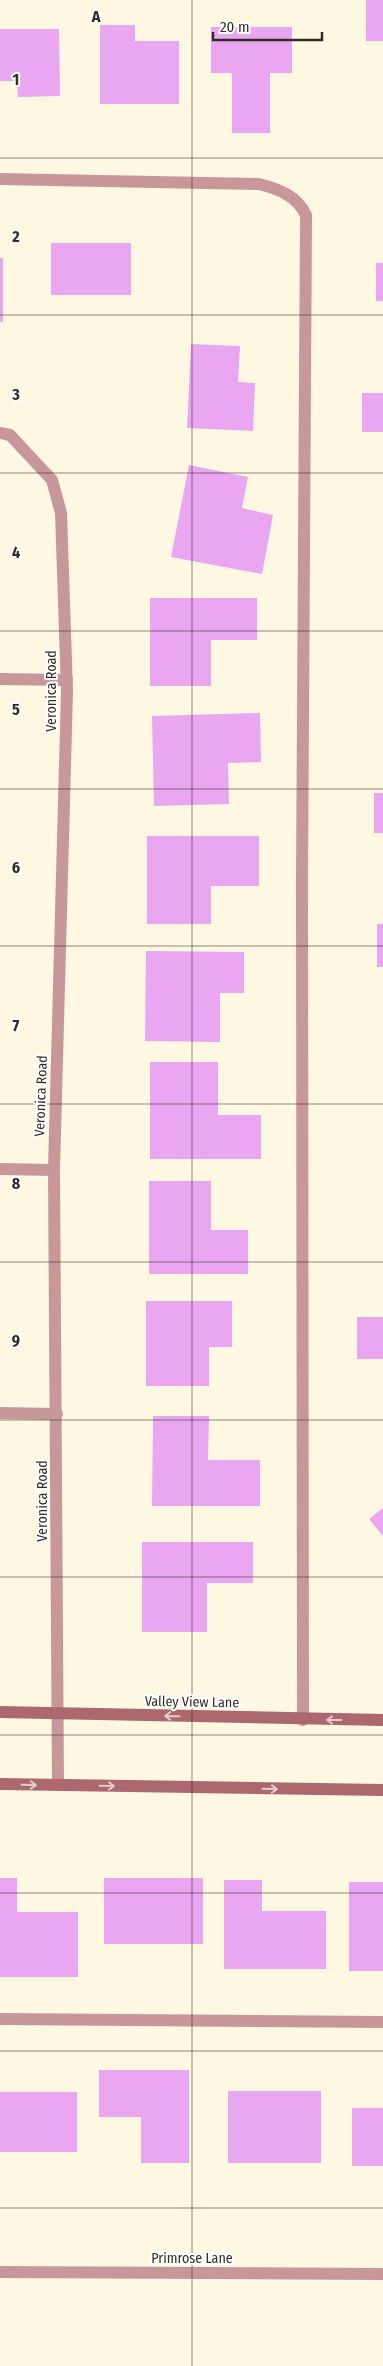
<svg xmlns="http://www.w3.org/2000/svg" width="383" height="2366" font-family="'Fira Sans Condensed',sans-serif">
	<style>
		.building { fill: #eba6f2 }
		.lines { fill: none; stroke-linecap: round; stroke-linejoin: round }
		.lane { stroke: #c7979b; stroke-width: 12 }
		.street { stroke: #c7979b; stroke-width: 12 }
		.secondary { stroke: #ac686f; stroke-width: 12 }
		.oneway { stroke: #e2cacd }
		.grid { fill: none; stroke: #302d25; stroke-width: 1; stroke-opacity: 0.55 }
		.labels { text-anchor: middle; dominant-baseline: central; stroke-width: 4; stroke-linejoin: round; paint-order: stroke }
		.street-label { font-size: 14px; fill: #302d25; stroke: #fff }
		.grid-label { font-size: 16px; text-anchor: middle; font-weight: bold; fill: #302d25; stroke: #fff; stroke-width: 4; stroke-linejoin: round; paint-order: stroke }
	</style>
	<rect width="100%" height="100%" fill="#fef8e2"/>
	<g class="building">
		<rect x="366" y="0" width="17" height="41"/>
		<polygon points="100,25 135,25 135,41 179,41 179,104 100,104"/>
		<polygon points="211,27 292,27 292,73 270,73 270,133 232,133 232,73 211,73"/>
		<polygon points="0,29 59,29 60,96 18,97 17,81 0,81"/>
		<rect x="51" y="243" width="80" height="52"/>
		<rect x="0" y="258" width="3" height="64"/>
		<rect x="376" y="263" width="7" height="38"/>
		<polygon points="191,344 240,346 238,382 255,383 253,431 187,428"/>
		<rect x="362" y="393" width="21" height="39"/>
		<polygon points="189,465 248,477 242,508 273,515 262,574 171,557"/>
		<polygon points="150,598 257,598 257,640 211,640 211,686 150,686"/>
		<polygon points="260,713 261,762 228,763 229,804 154,806 152,716"/>
		<rect x="374" y="793" width="9" height="40"/>
		<polygon points="147,836 259,836 259,886 211,886 211,924 147,924"/>
		<rect x="377" y="924" width="6" height="43"/>
		<polygon points="146,951 244,952 244,993 220,993 220,1042 145,1041"/>
		<polygon points="150,1062 218,1062 218,1115 261,1115 261,1159 150,1159"/>
		<polygon points="149,1181 211,1181 211,1230 248,1230 248,1274 149,1274"/>
		<polygon points="146,1301 232,1301 232,1347 209,1347 209,1386 146,1386"/>
		<rect x="357" y="1317" width="26" height="42"/>
		<polygon points="153,1416 209,1416 208,1460 260,1460 260,1506 152,1506"/>
		<polygon points="383,1508 383,1536 369,1519"/>
		<polygon points="142,1542 253,1542 253,1583 207,1583 207,1632 142,1632"/>
		<polygon points="0,1878 17,1878 17,1912 78,1912 78,1977 0,1977"/>
		<rect x="104" y="1878" width="99" height="66"/>
		<polygon points="224,1880 262,1880 262,1911 326,1911 326,1969 224,1969"/>
		<rect x="349" y="1882" width="34" height="89"/>
		<polygon points="99,2070 189,2070 189,2163 141,2163 141,2117 99,2117"/>
		<rect x="228" y="2091" width="93" height="72"/>
		<rect x="0" y="2092" width="77" height="60"/>
		<rect x="352" y="2108" width="31" height="58"/>
	</g>
	<g class="lines">
		<g class="lane">
			<path d="M0,179L259,184C279,189 297,196 306,215L302,882L303,1720"/>
			<polyline points="0,679 67,680"/>
			<polyline points="0,1169 54,1170"/>
			<polyline points="0,2019 383,2022"/>
		</g>
		<g class="street">
			<polyline points="0,433 10,435 52,480 61,513 67,691 54,1170 58,1785"/>
			<polyline points="0,1413 57,1414"/>
			<polyline points="0,2272 383,2274"/>
		</g>
		<g class="secondary">
			<polyline points="0,1712 383,1720"/>
			<polyline points="0,1784 383,1790"/>
		</g>
	</g>
	<defs><path id="oneway-shaft" d="M-6 0H5M1.5-3L5.5 0L1.5 3" fill="none" stroke-width="1.6" stroke-linecap="round" stroke-linejoin="round" transform="scale(1.25)"/></defs>
	<g class="oneway">
		<use href="#oneway-shaft" transform="translate(172 1716) rotate(-179)"/>
		<use href="#oneway-shaft" transform="translate(334 1720) rotate(-180)"/>
		<use href="#oneway-shaft" transform="translate(29 1785) rotate(1)"/>
		<use href="#oneway-shaft" transform="translate(107 1786) rotate(1)"/>
		<use href="#oneway-shaft" transform="translate(270 1789) rotate(1)"/>
	</g>
	<path class="grid" d="M192,0V2366M0,158H383M0,315H383M0,473H383M0,631H383M0,789H383M0,946H383M0,1104H383M0,1262H383M0,1420H383M0,1577H383M0,1735H383M0,1893H383M0,2051H383M0,2208H383"/>
	<g class="labels">
		<g class="street-label">
			<text transform="translate(51 691) rotate(-90)">Veronica Road</text>
			<text transform="translate(41 1096) rotate(-88)">Veronica Road</text>
			<text transform="translate(42 1501) rotate(-90)">Veronica Road</text>
			<text transform="translate(192 1702) rotate(1)">Valley View Lane</text>
			<text x="192" y="2258">Primrose Lane</text>
		</g>
	</g>
	<g class="grid-label">
		<text x="96" y="22">A</text>
		<text x="16" y="85">1</text>
		<text x="16" y="242">2</text>
		<text x="16" y="400">3</text>
		<text x="16" y="558">4</text>
		<text x="16" y="715">5</text>
		<text x="16" y="873">6</text>
		<text x="16" y="1031">7</text>
		<text x="16" y="1189">8</text>
		<text x="16" y="1346">9</text>
	</g>
	<path d="M213 32v8h109v-8" fill="none" stroke="#302d25" stroke-width="2.5"/>
	<text x="220" y="32" font-size="15" fill="#302d25" stroke="#ffffff" stroke-width="4" paint-order="stroke">20 m</text>
</svg>
